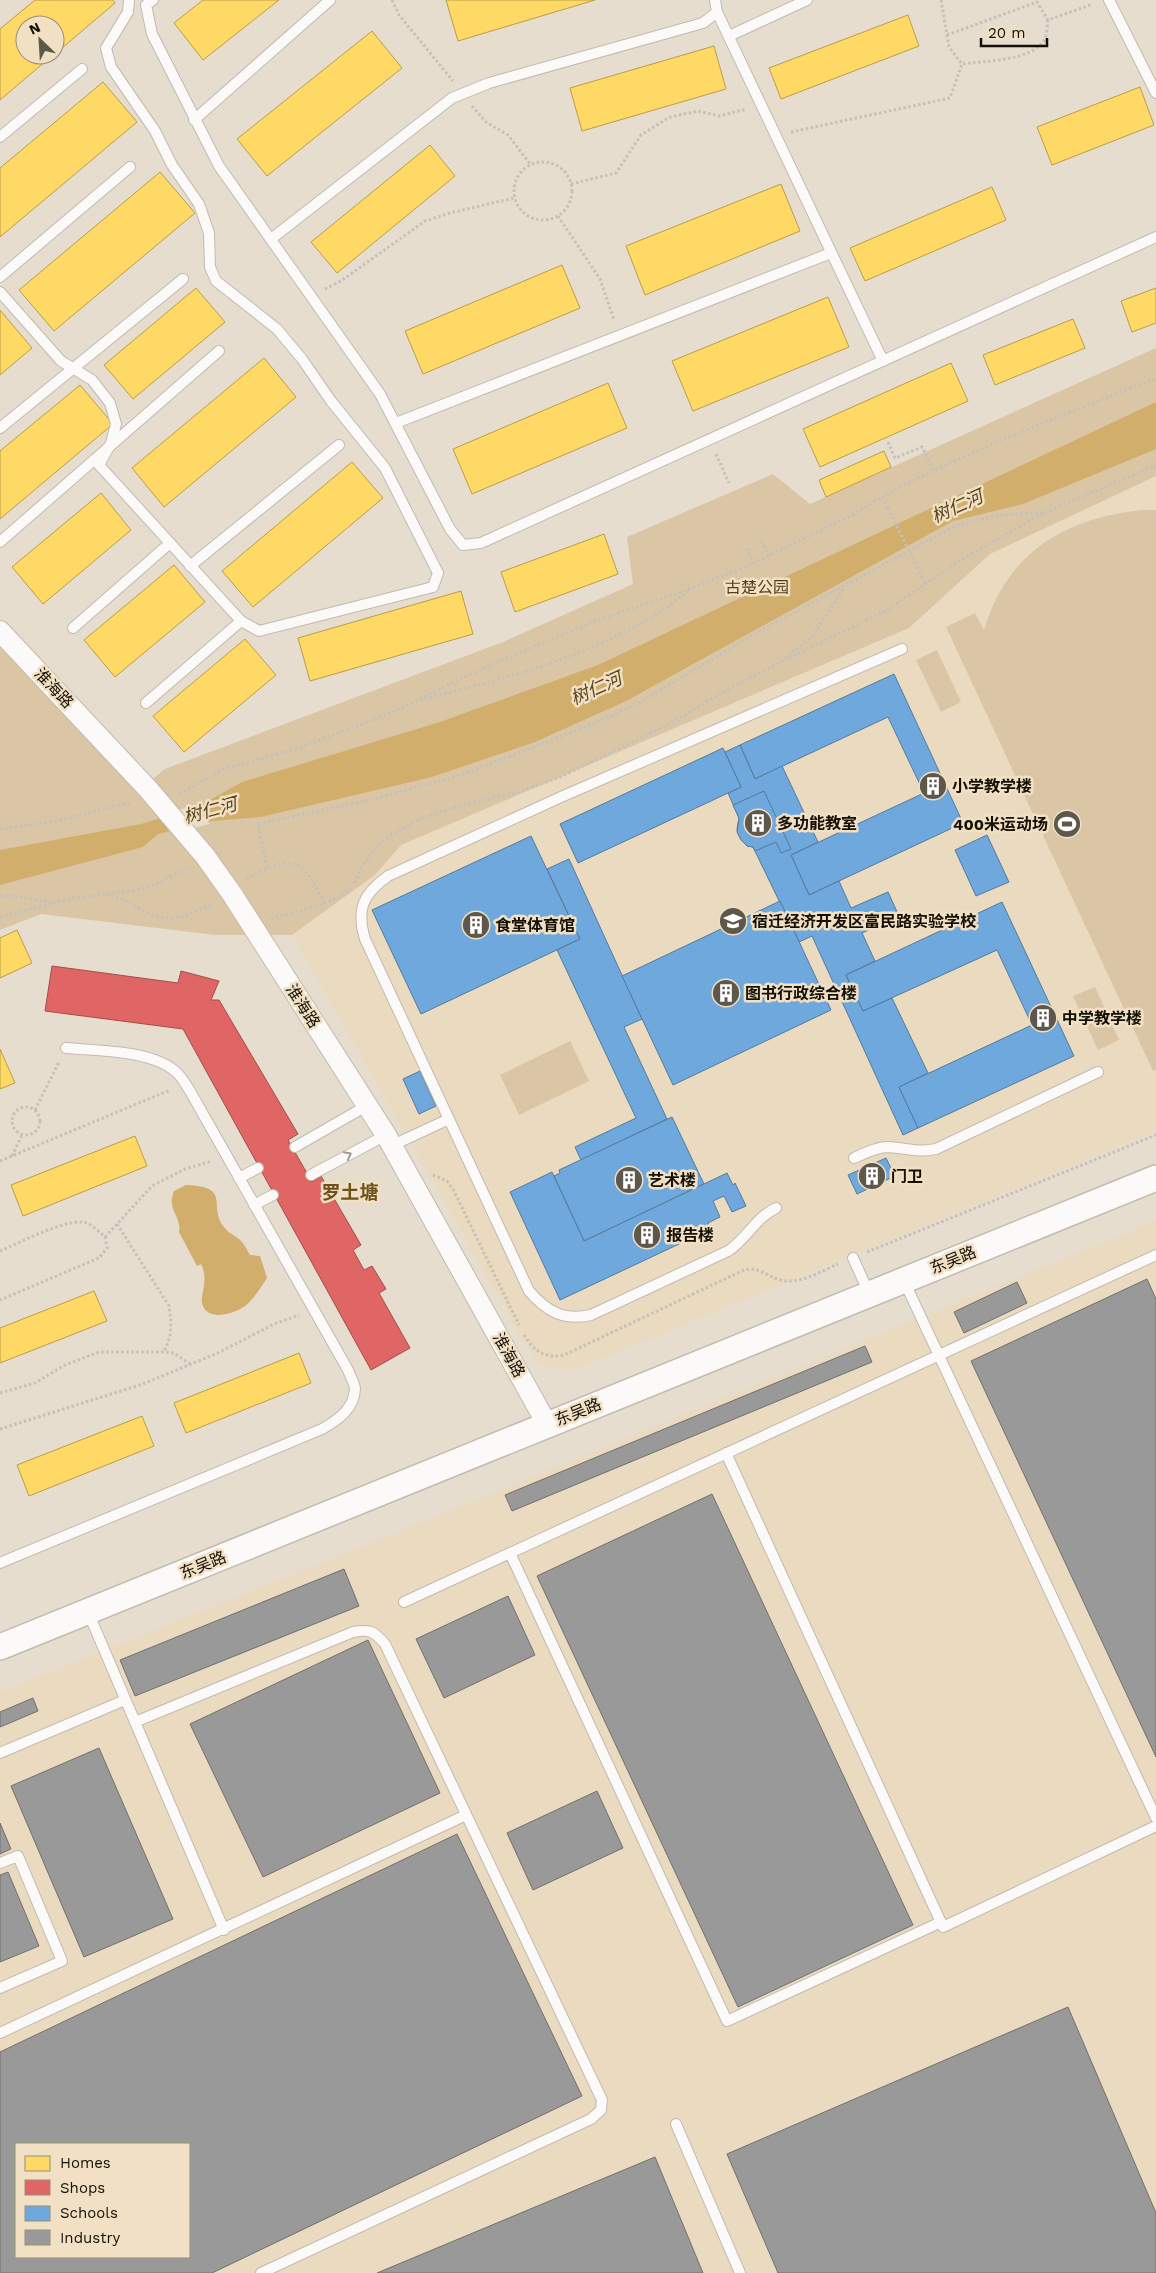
<svg xmlns="http://www.w3.org/2000/svg" width="1156" height="2273" font-family="'Work Sans','Noto Sans SC',sans-serif">
	<style>
		.built { fill: #e9dac0; fill-rule: evenodd }
		.green { fill: #dac6a5 }
		.water { fill: #d1ae6b }
		.pier { fill: #e6ddce }
		.homes { fill: #ffd966; stroke: #b99d49 }
		.shops { fill: #e06666; stroke: #a34c49 }
		.schools { fill: #6fa8dc; stroke: #547a9c }
		.industry { fill: #999; stroke: #71706d; fill-rule: evenodd }
		.lines { fill: none; stroke-linecap: round; stroke-linejoin: round }
		.service-casing { stroke: #c2baaf; stroke-width: 12 }
		.minor-casing { stroke: #c2baaf; stroke-width: 22 }
		.tertiary-casing { stroke: #c2baaf; stroke-width: 28 }
		.path { stroke: #c4c1bb; stroke-width: 3; stroke-dasharray: 2.5 2.5; stroke-linecap: butt }
		.service { stroke: #fbfaf8; stroke-width: 10 }
		.minor { stroke: #fbfaf8; stroke-width: 20 }
		.tertiary { stroke: #fbfaf8; stroke-width: 25 }
		.minor-bridge-casing { stroke: #c2baaf; stroke-width: 22; stroke-linecap: butt }
		.path-bridge { stroke: #c4c1bb; stroke-width: 3; stroke-dasharray: 2.5 2.5; stroke-linecap: butt }
		.minor-bridge { stroke: #fbfaf8; stroke-width: 20 }
		.oneway { stroke: #9f9c97 }
		.labels { text-anchor: middle; dominant-baseline: central; stroke-width: 5; stroke-linejoin: round; paint-order: stroke }
		.park-label { font-size: 16px; fill: #523f1a; stroke: #f1e0c4 }
		.street-label { font-size: 16px; fill: #151006; stroke: #f1e0c4 }
		.poi-label { font-size: 16px; font-weight: bold; fill: #151006; stroke: #f1e0c4; text-anchor: start }
		.water-label { font-size: 18px; font-style: italic; fill: #57441f; stroke: #f1e0c4 }
		.quarter-label { font-size: 19px; font-weight: bold; fill: #6e521b; stroke: #f1e0c4 }
	</style>
	<rect width="100%" height="100%" fill="#e6ddce"/>
	<g class="built">
		<polygon points="1156,476 1156,1131 575,1369 555,1369 539,1363 523,1340 292,935 375,875 401,845 909,628 990,554"/>
		<path d="M1156,1221V2273H0V1692L359,1548ZM16,2144H189V2257H16Z"/>
	</g>
	<g class="green">
		<polygon points="1156,348 1156,476 990,554 909,628 401,845 375,875 292,935 215,935 41,914 0,930 0,639 139,790 165,769 503,642 633,584 627,537 773,474 810,504"/>
		<path d="M1142,510H1156V1070L1153,1071L946,627L975,613L984,630C1007,553 1064,518 1142,510Z"/>
		<polygon points="937,650 961,702 941,712 916,660"/>
		<polygon points="1095,987 1119,1040 1098,1050 1073,996"/>
		<polygon points="570,1041 589,1081 519,1115 500,1075"/>
	</g>
	<g class="water">
		<polygon points="1156,402 1156,449 1023,504 953,521 626,701 535,742 432,777 261,817 212,821 158,834 143,847 0,885 0,850 141,824 199,806 242,782 440,722 598,665"/>
		<path d="M186,1185C233,1187 207,1205 224,1227C228,1233 234,1235 239,1239C244,1243 247,1250 250,1255L260,1256L267,1278C261,1287 254,1299 245,1306C235,1313 210,1322 203,1306C198,1296 210,1283 201,1264L197,1266L179,1232C182,1216 166,1210 174,1191Z"/>
	</g>
	<polygon class="pier" points="194,805 210,824 174,833 160,816"/>
	<g class="homes">
		<polygon points="35,0 113,0 115,3 55,54 55,25 25,25 25,55 53,55 0,100 0,29"/>
		<polygon points="203,0 279,0 203,60 174,23"/>
		<polygon points="446,0 595,0 458,41"/>
		<polygon points="908,15 919,46 781,99 769,68"/>
		<polygon points="372,31 402,68 267,176 237,139"/>
		<polygon points="714,46 726,89 582,131 570,88"/>
		<polygon points="103,82 137,122 0,237 0,168"/>
		<polygon points="1140,87 1154,125 1052,165 1037,127"/>
		<polygon points="430,145 455,176 337,273 311,242"/>
		<polygon points="160,172 195,213 54,331 19,290"/>
		<polygon points="781,184 800,231 645,295 626,246"/>
		<polygon points="992,187 1006,220 865,281 850,248"/>
		<polygon points="562,265 580,308 423,374 405,331"/>
		<polygon points="196,288 225,322 133,399 104,365"/>
		<polygon points="1156,288 1156,323 1132,332 1121,301"/>
		<polygon points="828,297 849,347 693,411 672,361"/>
		<polygon points="0,310 32,348 0,375"/>
		<polygon points="1073,319 1085,348 995,385 983,355"/>
		<polygon points="264,358 296,397 164,507 132,468"/>
		<polygon points="951,363 968,401 820,467 803,429"/>
		<polygon points="608,383 627,428 472,494 453,449"/>
		<polygon points="80,385 113,424 0,519 0,451"/>
		<polygon points="884,451 891,467 826,497 819,480"/>
		<polygon points="352,462 383,498 253,607 222,571"/>
		<polygon points="101,493 131,530 43,604 12,567"/>
		<polygon points="604,534 618,574 515,612 501,572"/>
		<polygon points="174,565 205,602 115,677 84,640"/>
		<polygon points="461,591 473,634 310,681 298,638"/>
		<polygon points="245,639 276,675 184,752 153,716"/>
		<polygon points="17,930 32,963 0,978 0,938"/>
		<polygon points="0,1049 15,1083 0,1089"/>
		<polygon points="135,1136 147,1166 23,1216 11,1185"/>
		<polygon points="94,1291 107,1321 0,1363 0,1328"/>
		<polygon points="299,1353 311,1383 186,1433 174,1403"/>
		<polygon points="142,1416 154,1446 29,1496 17,1465"/>
	</g>
	<polygon class="shops" points="52,966 178,983 181,971 219,981 211,1000 219,1000 298,1134 288,1140 312,1182 321,1176 361,1245 353,1250 364,1270 372,1266 386,1289 379,1293 410,1348 371,1370 183,1029 45,1011"/>
	<g class="schools">
		<polygon points="894,674 963,823 809,895 791,855 924,793 888,717 755,779 740,745"/>
		<polygon points="740,745 755,779 782,766 818,842 791,855 809,895 839,881 851,908 888,892 899,916 862,933 875,961 846,975 863,1011 892,998 928,1073 899,1087 918,1128 903,1135 812,936 799,942 753,847 747,846 739,836 737,829 739,818 728,793 741,787 725,752"/>
		<polygon points="723,748 741,787 578,863 560,824"/>
		<polygon points="764,791 791,849 781,853 776,842 755,851 753,847 747,846 741,840 737,832 739,818 733,805"/>
		<polygon points="987,835 1009,882 976,896 955,850"/>
		<polygon points="531,836 580,939 421,1014 372,910"/>
		<polygon points="569,859 642,1019 624,1027 667,1119 581,1160 575,1147 636,1118 557,950 580,939 547,869"/>
		<polygon points="780,901 831,1010 673,1085 622,976"/>
		<polygon points="1002,902 1074,1056 918,1128 899,1087 1032,1025 997,950 863,1011 846,975"/>
		<polygon points="420,1071 436,1106 419,1114 403,1079"/>
		<polygon points="672,1117 704,1184 584,1241 554,1176 560,1173 559,1170"/>
		<polygon points="886,1158 895,1176 857,1194 848,1175"/>
		<polygon points="552,1172 584,1241 727,1173 733,1185 735,1183 746,1206 732,1212 724,1196 713,1201 720,1217 708,1223 711,1229 560,1300 510,1192"/>
	</g>
	<g class="industry">
		<polygon points="1147,1279 1156,1299 1156,1757 971,1361"/>
		<polygon points="1017,1282 1027,1303 964,1333 954,1312"/>
		<polygon points="865,1346 872,1362 512,1511 505,1495"/>
		<polygon points="712,1494 913,1925 738,2007 537,1576"/>
		<polygon points="344,1569 359,1606 135,1696 120,1660"/>
		<polygon points="508,1596 535,1655 444,1698 416,1639"/>
		<polygon points="368,1640 440,1793 263,1877 190,1724"/>
		<polygon points="33,1698 38,1711 0,1727 0,1712"/>
		<polygon points="99,1748 173,1919 84,1957 11,1786"/>
		<polygon points="597,1791 623,1848 533,1890 507,1833"/>
		<polygon points="0,1823 11,1849 0,1854"/>
		<path d="M457,1834L582,2096L212,2273H0V2052ZM16,2144H189V2257H16Z"/>
		<polygon points="8,1872 39,1946 0,1962 0,1875"/>
		<polygon points="1068,2007 1156,2213 1156,2273 778,2273 727,2154"/>
		<polygon points="655,2157 703,2273 377,2273"/>
	</g>
	<g class="lines">
		<defs>
			<g id="service">
				<polyline points="153,0 146,5 152,34 219,166 380,394 450,529 463,545 481,543 1156,237"/>
				<polyline points="1109,0 1156,93"/>
				<polyline points="717,12 883,361"/>
				<polyline points="729,36 807,0"/>
				<polyline points="194,120 330,0"/>
				<polyline points="0,137 82,69"/>
				<polyline points="271,239 452,98 489,83 703,23 717,12 715,0"/>
				<polyline points="0,277 130,167"/>
				<polyline points="0,292 61,361 92,380 110,403 116,424 111,443 99,465 241,621 259,631 433,587 438,573 385,468 331,401 302,359 277,329 216,281 210,267 209,233 199,204 172,165 155,131 111,67 106,48 128,12 129,0"/>
				<polyline points="396,423 831,253"/>
				<polyline points="0,428 183,279"/>
				<polyline points="0,542 219,351"/>
				<polyline points="190,566 339,445"/>
				<polyline points="73,628 170,543"/>
				<polyline points="146,703 241,621"/>
				<polyline points="391,1146 449,1119"/>
				<polyline points="295,1147 368,1105"/>
				<path d="M854,1158C865,1153 877,1147 888,1147C907,1148 917,1153 936,1149L1098,1072"/>
				<polyline points="311,1175 386,1135"/>
				<polyline points="239,1178 258,1168"/>
				<polyline points="254,1205 273,1195"/>
				<path d="M776,1208C754,1219 747,1239 728,1251L591,1315C564,1321 547,1312 529,1291L365,939C356,909 363,894 388,876L561,797L902,649"/>
				<polyline points="853,1258 869,1293"/>
				<polyline points="904,1281 1156,1818"/>
				<polyline points="726,1453 943,1927 1156,1826"/>
				<polyline points="510,1553 727,2021 941,1922"/>
				<path d="M0,1563L322,1429C338,1420 354,1409 355,1389C355,1384 350,1376 348,1370L190,1091C186,1085 182,1077 176,1072C152,1050 98,1051 66,1048"/>
				<polyline points="404,1602 1156,1255"/>
				<polyline points="88,1612 224,1930"/>
				<path d="M135,1722L353,1632C369,1629 374,1631 385,1644L602,2100L601,2110L591,2119L261,2273"/>
				<polyline points="0,1753 125,1700"/>
				<polyline points="0,1863 18,1856 62,1961 0,1988"/>
				<polyline points="0,2033 466,1815"/>
				<polyline points="676,2124 740,2273"/>
			</g>
			<g id="minor">
				<polyline points="0,631 148,789"/>
				<polyline points="205,856 232,894 386,1135 547,1424"/>
			</g>
			<polyline id="tertiary" points="0,1647 1156,1178"/>
		</defs>
		<use href="#service" class="service-casing"/>
		<use href="#minor" class="minor-casing"/>
		<use href="#tertiary" class="tertiary-casing"/>
		<g class="path">
			<polyline points="392,0 399,15 453,81"/>
			<polyline points="941,0 949,47 962,64"/>
			<polyline points="947,35 1037,2 1048,20"/>
			<polyline points="472,106 486,122 508,135 530,164"/>
			<path d="M791,132L950,98L962,64C983,61 1034,61 1045,39C1047,34 1047,26 1048,20L1093,4"/>
			<circle cx="543" cy="191" r="29"/>
			<polyline points="571,184 616,173 641,135 670,117 698,111 719,116 747,109"/>
			<polyline points="558,216 600,279 614,320"/>
			<polyline points="325,289 341,281 425,221 450,213 514,198"/>
			<polyline points="888,442 895,458 922,447 934,471"/>
			<polyline points="716,454 729,483"/>
			<polyline points="882,497 888,508"/>
			<polyline points="761,541 770,556"/>
			<polyline points="747,548 753,563"/>
			<polyline points="917,567 925,583"/>
			<polyline points="789,658 885,611 964,558 1044,513 1156,465"/>
			<path d="M420,700C514,676 613,652 690,590"/>
			<polyline points="179,794 224,769 299,748 391,713 462,678 535,646 593,622 678,593 743,568 850,516 901,486 1003,439 1156,378"/>
			<polyline points="0,829 52,822 132,802"/>
			<path d="M267,868L258,824L374,799L461,775L595,723L639,703L754,634L955,526C985,517 1012,513 1044,513"/>
			<path d="M246,879C293,854 301,856 324,902"/>
			<polyline points="355,883 361,868 378,845 392,834 422,818 461,805 516,793 558,778 664,727 732,687 779,663 813,636 845,586"/>
			<path d="M106,894C112,896 119,897 124,900C144,909 150,919 174,918C189,917 199,906 214,905"/>
			<polyline points="0,896 8,895 51,902"/>
			<polyline points="0,917 73,898 137,890 156,884 189,867"/>
			<path d="M271,919C295,911 334,905 351,888"/>
			<circle cx="26" cy="1121" r="14"/>
			<polyline points="35,1110 59,1062"/>
			<polyline points="12,1156 22,1135"/>
			<polyline points="0,1161 170,1090"/>
			<polyline points="433,1175 447,1181 454,1191 519,1325"/>
			<polyline points="117,1224 169,1306 171,1322 170,1337 164,1352"/>
			<polyline points="105,1237 152,1186 185,1169 212,1161"/>
			<path d="M0,1251C19,1243 63,1220 83,1222C91,1223 99,1232 105,1237L107,1248L99,1258L0,1300"/>
			<polyline points="867,1252 1156,1135"/>
			<path d="M524,1335C534,1351 545,1359 564,1355L744,1270C759,1266 767,1277 781,1280C799,1285 822,1271 838,1264"/>
			<polyline points="0,1393 35,1383 65,1365 99,1352 164,1352 174,1353 190,1364"/>
			<polyline points="0,1429 140,1385 218,1353 274,1324 299,1315"/>
		</g>
		<use href="#service" class="service"/>
		<use href="#minor" class="minor"/>
		<use href="#tertiary" class="tertiary"/>
		<defs>
			<polyline id="minor-bridge" points="148,789 205,856"/>
		</defs>
		<use href="#minor-bridge" class="minor-bridge-casing"/>
		<polyline class="path-bridge" points="888,508 917,567"/>
		<use href="#minor-bridge" class="minor-bridge"/>
	</g>
	<defs><path id="oneway-chevron" d="M-2-3.5L2.5 0L-2 3.5" fill="none" stroke-width="1.6" stroke-linecap="round" stroke-linejoin="round" transform="scale(1.25)"/></defs>
	<use class="oneway" href="#oneway-chevron" transform="translate(348 1155) rotate(-28)"/>
	<defs>
		<symbol id="building-disc" viewBox="-11 -11 22 22"><circle r="9.5" fill="#5e584c" stroke="#f1e0c4"/><path d="M-4-6H4V6H1V3H-1V6H-4ZM-2.5-4.3h1.7v1.8h-1.7ZM.8-4.3h1.7v1.8H.8ZM-2.5-1h1.7V.8h-1.7ZM.8-1h1.7V.8H.8Z" fill="#fff"/></symbol>
		<symbol id="stadium-disc" viewBox="-11 -11 22 22"><circle r="9.5" fill="#5e584c" stroke="#f1e0c4"/><path d="M0-5a6.5 5 0 1 0 0 10a6.5 5 0 1 0 0-10ZM-3.5-1.8h7v3.6h-7Z" fill="#fff"/></symbol>
		<symbol id="school-disc" viewBox="-11 -11 22 22"><circle r="9.5" fill="#5e584c" stroke="#f1e0c4"/><path d="M0-5L7-2L0 1L-7-2ZM-4 1L0 2.5L4 1V4Q0 6-4 4Z" fill="#fff"/></symbol>
	</defs>
	<g fill-rule="evenodd">
		<use href="#building-disc" x="917" y="770" width="32" height="32"/>
		<use href="#building-disc" x="742" y="807" width="32" height="32"/>
		<use href="#stadium-disc" x="1051" y="808" width="32" height="32"/>
		<use href="#school-disc" x="717" y="905" width="32" height="32"/>
		<use href="#building-disc" x="460" y="909" width="32" height="32"/>
		<use href="#building-disc" x="710" y="977" width="32" height="32"/>
		<use href="#building-disc" x="1027" y="1002" width="32" height="32"/>
		<use href="#building-disc" x="856" y="1160" width="32" height="32"/>
		<use href="#building-disc" x="613" y="1164" width="32" height="32"/>
		<use href="#building-disc" x="631" y="1219" width="32" height="32"/>
	</g>
	<g class="labels">
		<g class="park-label">
			<text x="757" y="587">古楚公园</text>
		</g>
		<g class="street-label">
			<text transform="translate(54 688) rotate(47)">淮海路</text>
			<text transform="translate(303 1006) rotate(57)">淮海路</text>
			<text transform="translate(953 1260) rotate(-22)">东吴路</text>
			<text transform="translate(509 1355) rotate(61)">淮海路</text>
			<text transform="translate(578 1412) rotate(-22)">东吴路</text>
			<text transform="translate(203 1565) rotate(-22)">东吴路</text>
		</g>
		<g class="poi-label">
			<text x="952" y="786">小学教学楼</text>
			<text x="777" y="823">多功能教室</text>
			<text x="1048" y="824" text-anchor="end">400米运动场</text>
			<text x="752" y="921">宿迁经济开发区富民路实验学校</text>
			<text x="495" y="925">食堂体育馆</text>
			<text x="745" y="993">图书行政综合楼</text>
			<text x="1062" y="1018">中学教学楼</text>
			<text x="891" y="1176">门卫</text>
			<text x="648" y="1180">艺术楼</text>
			<text x="666" y="1235">报告楼</text>
		</g>
		<g class="water-label">
			<text transform="translate(957 506) rotate(-24)">树仁河</text>
			<text transform="translate(596 688) rotate(-24)">树仁河</text>
			<text transform="translate(210 810) rotate(-15)">树仁河</text>
		</g>
		<g class="quarter-label">
			<text x="350" y="1192">罗土塘</text>
		</g>
	</g>
	<rect x="15" y="2143" width="175" height="115" fill="#f1e0c4" stroke="#998d78"/>
	<rect x="25" y="2156" width="25" height="15" fill="#ffd966" stroke="#998d78"/>
	<text x="60" y="2168" font-size="15" fill="#151006">Homes</text>
	<rect x="25" y="2180" width="25" height="15" fill="#e06666" stroke="#998d78"/>
	<text x="60" y="2193" font-size="15" fill="#151006">Shops</text>
	<rect x="25" y="2206" width="25" height="15" fill="#6fa8dc" stroke="#998d78"/>
	<text x="60" y="2218" font-size="15" fill="#151006">Schools</text>
	<rect x="25" y="2230" width="25" height="15" fill="#999999" stroke="#998d78"/>
	<text x="60" y="2243" font-size="15" fill="#151006">Industry</text>
	<g transform="translate(40 40) rotate(335)"><circle r="24" fill="#f1e0c4" stroke="#998d78"/>
	<path d="M0-4L9 19L0 12L-9 19Z" fill="#5e584c"/>
	<text y="-8" font-size="14" font-weight="bold" text-anchor="middle" fill="#151006">N</text>
	</g>
	<path d="M981 38v8h66v-8" fill="none" stroke="#151006" stroke-width="2.5"/>
	<text x="988" y="38" font-size="15" fill="#151006" stroke="#f1e0c4" stroke-width="4" paint-order="stroke">20 m</text>
</svg>
